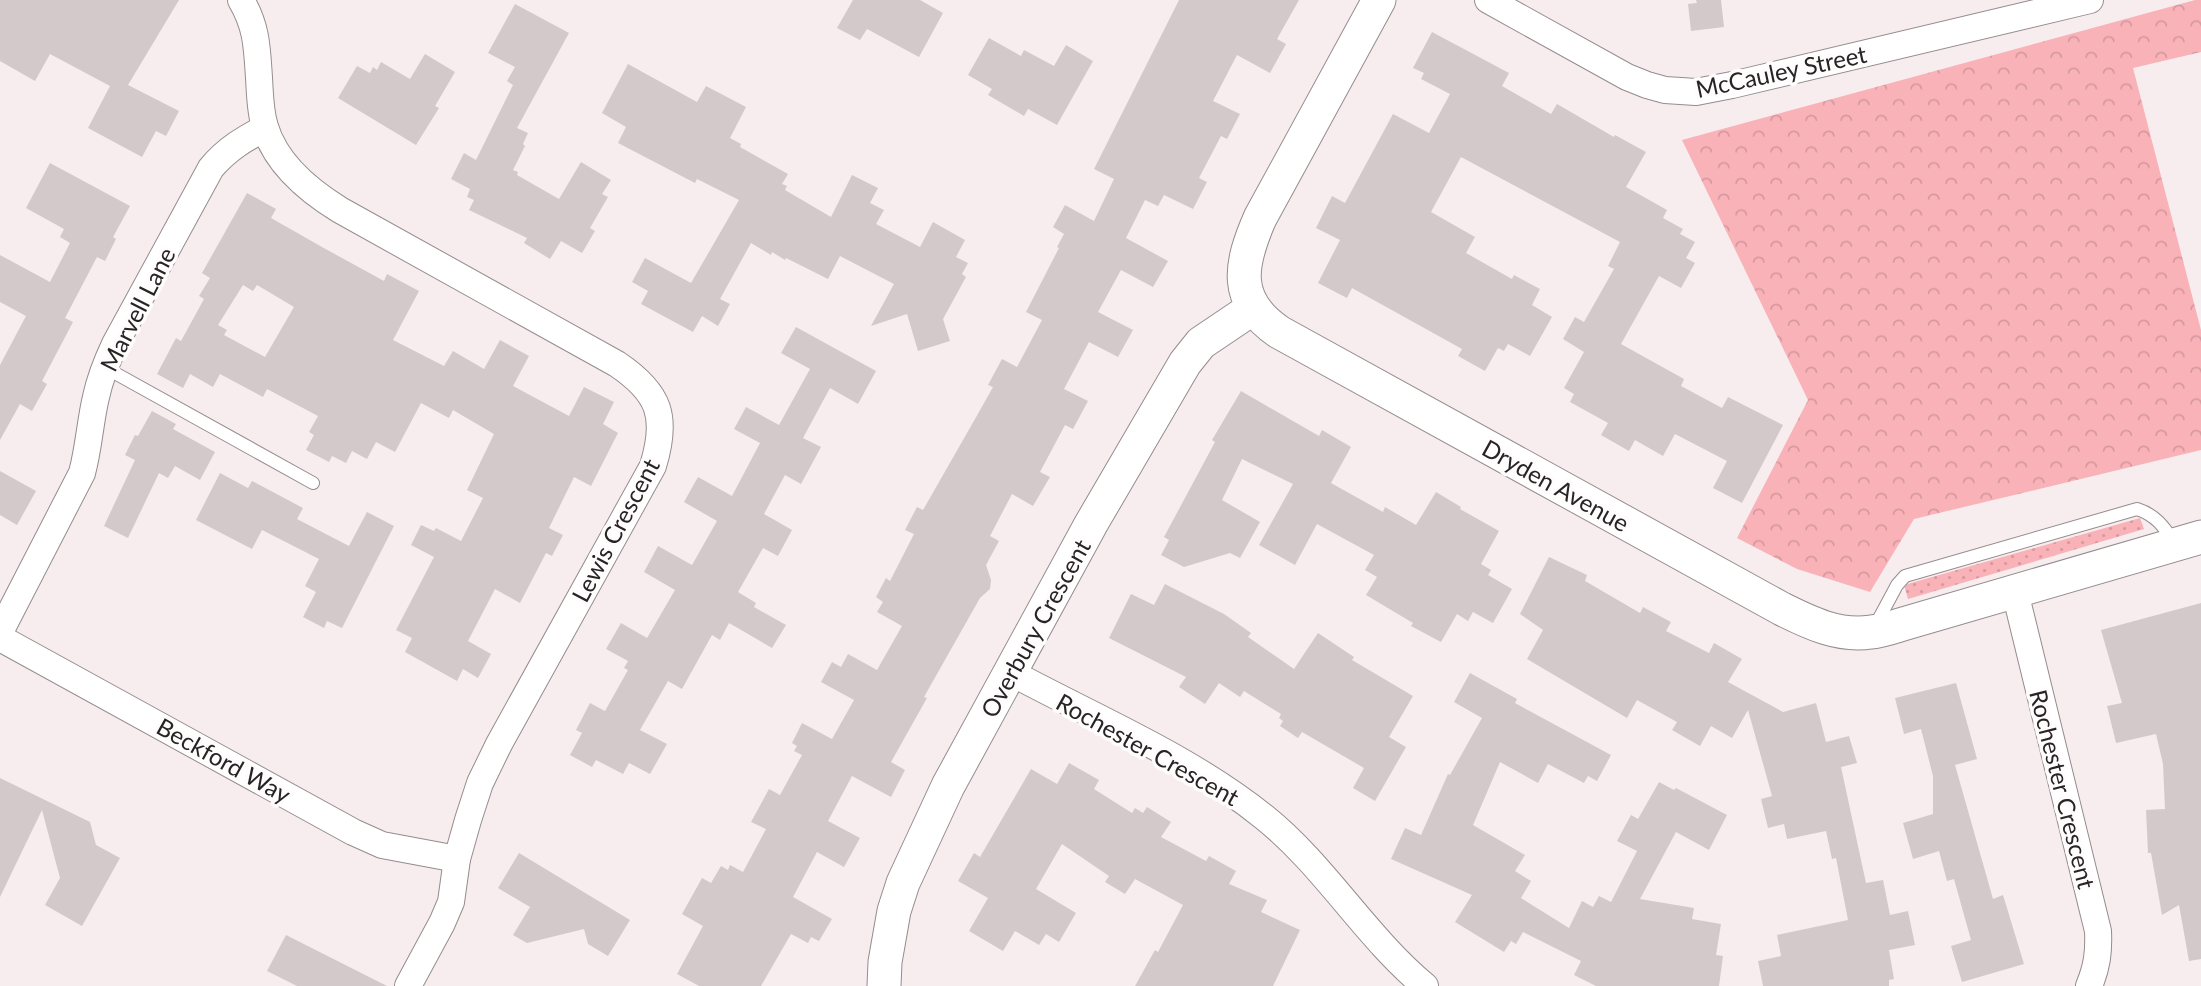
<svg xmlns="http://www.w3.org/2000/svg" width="2201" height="986" font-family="Lato,sans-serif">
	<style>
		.park { fill: url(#park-crowns) }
		.garden { fill: url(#garden-dots) }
		.building { fill: #d3c9ca; fill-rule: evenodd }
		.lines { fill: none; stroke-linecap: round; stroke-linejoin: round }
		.service-casing { stroke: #958c8d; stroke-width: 14 }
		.minor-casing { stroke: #958c8d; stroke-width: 28 }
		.tertiary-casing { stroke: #958c8d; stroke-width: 35 }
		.service { stroke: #fff; stroke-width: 12 }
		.minor { stroke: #fff; stroke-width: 26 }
		.tertiary { stroke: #fff; stroke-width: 33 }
		.labels { text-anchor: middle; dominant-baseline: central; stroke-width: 7; stroke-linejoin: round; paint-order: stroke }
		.street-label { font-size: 24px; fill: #272424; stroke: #fefcfd }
	</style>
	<defs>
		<pattern id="park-crowns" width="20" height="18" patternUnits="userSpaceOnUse" patternTransform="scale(1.75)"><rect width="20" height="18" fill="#f9b2b8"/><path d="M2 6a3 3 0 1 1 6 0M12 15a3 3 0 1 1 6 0" fill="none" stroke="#d5999e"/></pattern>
		<pattern id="garden-dots" width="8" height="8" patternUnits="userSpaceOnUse" patternTransform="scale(1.75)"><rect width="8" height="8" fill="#f9b2b8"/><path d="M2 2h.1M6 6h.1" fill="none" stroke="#d5999e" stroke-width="1.8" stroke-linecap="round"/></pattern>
	</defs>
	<rect width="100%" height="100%" fill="#f7edee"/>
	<polygon class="park" points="2195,0 2201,0 2201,52 2133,68 2201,330 2201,450 1914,519 1870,592 1797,569 1737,538 1808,400 1682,140"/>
	<polygon class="garden" points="2140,518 2144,529 1908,599 1904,585"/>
	<g class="building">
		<polygon points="0,0 179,0 128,85 179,111 166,136 156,131 142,157 88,128 110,86 50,54 35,81 0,61"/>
		<polygon points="853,0 920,0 943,13 919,57 867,29 860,40 837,28"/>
		<polygon points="1179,0 1299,0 1277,39 1286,44 1270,73 1237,55 1213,101 1240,114 1227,139 1221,136 1199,178 1207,182 1193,209 1164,195 1158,206 1145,200 1126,238 1168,261 1153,287 1121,270 1098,312 1133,330 1118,357 1089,342 1064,389 1088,401 1073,429 1065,425 1040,472 1050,477 1033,506 1012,494 990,536 999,541 986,565 991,580 990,589 980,598 924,697 927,698 891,762 905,770 891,797 852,776 828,821 860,838 844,867 817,852 793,897 832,919 819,941 811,937 808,943 791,934 761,986 699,986 677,974 703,926 682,914 702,878 711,883 721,866 728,870 730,865 743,872 766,829 751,822 769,789 780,795 802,755 794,751 797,746 792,743 802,723 832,739 854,700 821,682 832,662 841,667 848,654 877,670 902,626 877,612 883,602 876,597 886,578 890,581 914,534 905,530 917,507 923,510 975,419 993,387 988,385 1002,359 1017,367 1042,320 1026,312 1059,248 1057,247 1064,234 1053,227 1065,205 1094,221 1114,179 1094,169"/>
		<polygon points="1696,0 1721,0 1724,27 1691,31 1688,4 1697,3"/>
		<polygon points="515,4 569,33 517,128 528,133 523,144 525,146 513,170 518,172 517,175 559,199 581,162 611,180 602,194 608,197 590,228 595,231 582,253 561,241 550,259 524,243 527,238 469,210 474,200 467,197 470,189 451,179 464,153 476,160 513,85 507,81 515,67 488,53"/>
		<polygon points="1432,32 1509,73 1502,86 1551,114 1557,104 1614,137 1615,135 1646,152 1626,187 1667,210 1663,218 1683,229 1680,234 1695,242 1686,258 1695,263 1681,288 1659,276 1621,344 1684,379 1681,386 1722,408 1728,397 1783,425 1742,503 1713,488 1727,461 1675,434 1663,456 1635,440 1629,451 1601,435 1608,423 1570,402 1574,394 1564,388 1584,352 1563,339 1575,317 1584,322 1614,269 1608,266 1620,242 1461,157 1431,212 1475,237 1466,253 1512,279 1514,275 1540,289 1532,305 1552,317 1530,356 1508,344 1504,351 1498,348 1485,371 1458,356 1462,349 1352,288 1347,298 1318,283 1340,240 1316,228 1332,196 1345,203 1393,114 1429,133 1450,94 1421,79 1424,73 1413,68"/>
		<polygon points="989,38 1021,56 1024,50 1054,66 1066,45 1093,61 1057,125 1028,109 1024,116 988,95 992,89 968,75"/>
		<polygon points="425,54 455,72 435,106 439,108 416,145 338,98 357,66 370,73 373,67 377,70 381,62 410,79"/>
		<polygon points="628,64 697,102 706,86 746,107 730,138 741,144 740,147 788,174 782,184 787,186 785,190 831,217 852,175 878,188 870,203 884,210 876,224 920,247 933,222 965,240 956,257 968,263 962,274 966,277 943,319 950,341 918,351 907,314 871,326 894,284 840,256 828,279 786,258 785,260 772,252 771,255 751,243 720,299 730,304 718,326 702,316 693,332 641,304 648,291 632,282 645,258 691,283 739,200 697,179 695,183 618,143 626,127 602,113"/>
		<polygon points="50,163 130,206 113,237 116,239 105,261 97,257 65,318 73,322 42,381 47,384 32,411 20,404 0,440 0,365 26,316 0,302 0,255 50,282 70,243 60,237 64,229 26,208"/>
		<path d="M247,193L276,209L271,218L322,247L384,281L387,274L419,291L393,340L444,366L453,351L484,369L500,340L529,356L513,386L569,416L584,387L614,402L603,424L618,433L591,486L574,477L549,528L563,535L552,556L546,553L520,603L495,589L468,641L491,654L478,678L463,669L457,681L405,652L412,638L396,630L434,557L411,545L421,525L434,531L436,528L461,541L483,498L467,490L494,434L453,410L449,418L421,403L395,452L376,442L367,459L352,451L346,463L332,456L329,462L306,450L314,435L309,432L318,416L267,389L263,397L220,374L213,387L190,374L183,388L157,374L176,338L181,341L204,299L199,296L210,278L202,273ZM243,285L253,291L257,285L294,307L265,357L224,335L227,330L218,325Z"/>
		<polygon points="796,327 876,371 858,404 830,388 803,438 821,447 801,484 785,475 764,514 792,530 778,556 763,548 738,592 756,603 754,607 786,625 772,648 729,623 720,640 712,635 682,689 668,681 640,730 667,744 650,774 629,763 623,774 596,760 592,767 570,755 582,733 576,730 590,703 605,711 628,670 624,668 628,661 606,649 621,623 647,638 675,590 644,572 658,546 692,565 717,521 684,502 698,477 732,496 760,443 734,429 746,407 779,425 810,369 781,353"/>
		<polygon points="1241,391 1319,436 1322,430 1351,447 1331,483 1383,512 1385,507 1416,525 1436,492 1461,507 1460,509 1499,531 1481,564 1491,570 1488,575 1512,589 1493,623 1473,612 1468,621 1457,614 1441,642 1411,626 1413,623 1366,595 1377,577 1365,570 1374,555 1317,524 1295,565 1259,545 1293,484 1242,459 1222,500 1260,522 1240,558 1230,553 1184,567 1161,555 1169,540 1164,537 1215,442 1212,440"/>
		<polygon points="152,411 176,424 173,429 215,452 200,480 175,466 168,478 159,473 128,538 104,526 135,460 125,455 135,435 138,436"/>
		<polygon points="0,471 36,491 17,525 0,515"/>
		<polygon points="220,473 248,488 252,481 303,508 297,519 349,546 367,512 394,526 342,628 327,621 324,628 303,617 316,592 305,586 319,559 262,530 252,549 196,520"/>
		<polygon points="1549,557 1587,575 1585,581 1640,613 1643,607 1671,622 1666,631 1709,653 1714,643 1742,659 1728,682 1783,712 1816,703 1826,742 1849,736 1857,763 1841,767 1866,883 1883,880 1890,915 1908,911 1915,945 1889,950 1894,979 1889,980 1889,986 1763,986 1758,961 1781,956 1777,935 1848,920 1836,858 1832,859 1826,831 1787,839 1784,824 1768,828 1761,799 1772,796 1748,710 1732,738 1711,726 1700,746 1672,730 1677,722 1637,700 1627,718 1527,659 1543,630 1520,614"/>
		<polygon points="1165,584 1224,614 1251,633 1248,637 1294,669 1318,633 1354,657 1352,660 1413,696 1389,737 1406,747 1375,801 1353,788 1364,768 1302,732 1298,738 1280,726 1283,721 1279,718 1281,714 1244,691 1240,697 1219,683 1205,704 1179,687 1186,677 1109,638 1131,594 1154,605"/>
		<polygon points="2201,603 2201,959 2189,961 2179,905 2162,915 2151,853 2148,853 2146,810 2165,809 2163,764 2156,734 2116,743 2107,706 2122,703 2101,630"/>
		<polygon points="1470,673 1517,699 1515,703 1611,755 1597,781 1588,776 1584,783 1548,764 1538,783 1500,762 1473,825 1525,855 1515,871 1531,881 1521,898 1569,928 1582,901 1593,907 1599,896 1611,902 1637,851 1617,841 1631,815 1638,819 1659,782 1674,790 1676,788 1727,815 1709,850 1676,832 1640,899 1694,908 1692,919 1721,924 1716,955 1723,956 1719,986 1596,986 1574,975 1581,961 1523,932 1516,944 1511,941 1504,952 1455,922 1472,895 1391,859 1405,828 1421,835 1448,774 1450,775 1482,718 1454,702"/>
		<polygon points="1956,683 1977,759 1955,765 1993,899 2003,895 2024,964 1962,982 1951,946 1971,940 1954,879 1947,881 1939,851 1913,859 1903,823 1933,814 1933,776 1921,729 1904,734 1895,698"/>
		<polygon points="1069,763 1099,780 1094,789 1132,813 1135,808 1143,813 1147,807 1171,822 1161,837 1206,861 1209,856 1236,871 1229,884 1267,900 1261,912 1300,930 1273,986 1135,986 1155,950 1158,952 1183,905 1135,879 1125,894 1105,882 1109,876 1062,844 1036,889 1076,913 1059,942 1046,934 1039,945 1015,931 1003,951 969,931 988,898 958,881 974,853 980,857 1031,769 1057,784"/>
		<polygon points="0,778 90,822 96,845 120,858 82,926 45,905 60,878 42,810 0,897"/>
		<polygon points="519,853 630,920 608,956 588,944 584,929 527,943 513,935 530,907 498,888"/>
		<polygon points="286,935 387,986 297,986 267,971"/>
	</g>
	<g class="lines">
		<defs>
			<g id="service">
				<polyline points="104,367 313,483"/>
				<path d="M1875,626L1897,585L1905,576L2137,509C2156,515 2164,527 2175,543"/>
			</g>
			<g id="minor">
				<path d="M241,0C257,27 257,48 259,78C260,94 260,111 265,127C276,164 309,191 340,210L617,364C660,393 668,417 653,466L499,744L480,783L468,820L457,859L451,902L442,923L408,986"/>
				<polyline points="1488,0 1627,77 1647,85 1665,90 1696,92 1732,85 2090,0"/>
				<path d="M2015,592L2098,931C2099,952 2097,967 2089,986"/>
				<path d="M0,632L82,473C89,447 90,422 96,397C100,378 107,361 115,344L211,168C227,149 244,139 265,128"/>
				<polyline points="0,638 353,832 382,845 457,859"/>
				<path d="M1010,672C1095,718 1188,756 1264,817C1325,866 1365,936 1425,986"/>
			</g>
			<g id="tertiary">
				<path d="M1379,0L1260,218C1240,264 1232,300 1279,332L1782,609C1810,623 1839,637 1871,632C1882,631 1893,627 1903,624L2201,537"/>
				<polyline points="884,986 885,962 894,911 903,883 948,786 1091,524 1185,363 1201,343 1253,308"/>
			</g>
		</defs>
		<use href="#service" class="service-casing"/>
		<use href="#minor" class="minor-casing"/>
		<use href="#tertiary" class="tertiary-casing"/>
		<use href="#service" class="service"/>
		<use href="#minor" class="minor"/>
		<use href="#tertiary" class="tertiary"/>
	</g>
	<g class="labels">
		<g class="street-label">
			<text transform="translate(1781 71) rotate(-12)">McCauley Street</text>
			<text transform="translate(137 309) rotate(-63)">Marvell Lane</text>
			<text transform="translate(1556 485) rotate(29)">Dryden Avenue</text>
			<text transform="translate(615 530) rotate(-62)">Lewis Crescent</text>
			<text transform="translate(1035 628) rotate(-61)">Overbury Crescent</text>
			<text transform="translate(1148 749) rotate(29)">Rochester Crescent</text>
			<text transform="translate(224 760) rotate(29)">Beckford Way</text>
			<text transform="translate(2063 789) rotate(76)">Rochester Crescent</text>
		</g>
	</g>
</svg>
